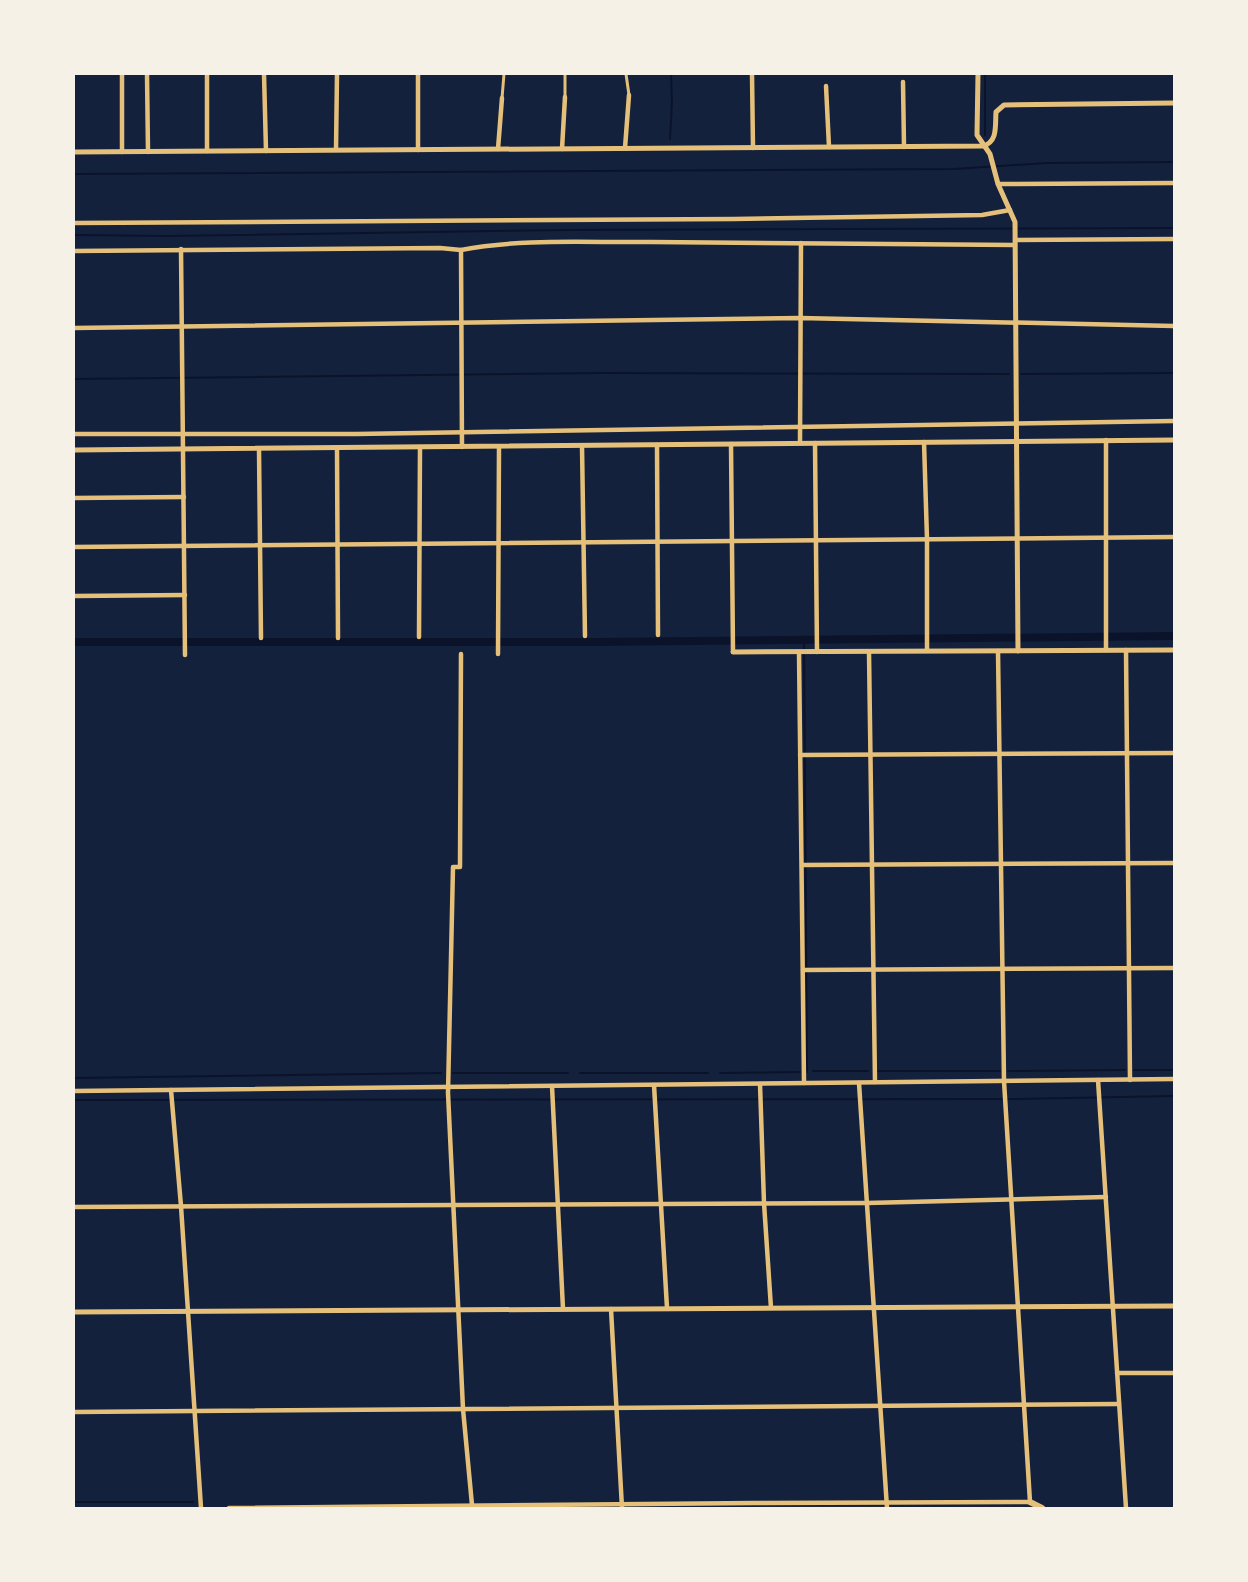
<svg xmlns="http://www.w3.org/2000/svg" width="1248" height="1582" font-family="Commissioner,sans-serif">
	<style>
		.green { fill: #1d2539 }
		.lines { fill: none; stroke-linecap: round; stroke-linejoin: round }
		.stream { stroke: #0b132b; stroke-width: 2 }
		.canal { stroke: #0b132b; stroke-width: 8 }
		.pedestrian { stroke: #e5c07b; stroke-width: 3 }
		.minor { stroke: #e5c07b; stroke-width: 4.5 }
		.tertiary { stroke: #e5c07b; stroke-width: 5 }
		.secondary { stroke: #e5c07b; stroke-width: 6 }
	</style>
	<rect width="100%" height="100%" fill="#14213d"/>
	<g class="green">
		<rect x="759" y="1506" width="125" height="2"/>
		<polygon points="1025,1506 1025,1508 893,1508 893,1507"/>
	</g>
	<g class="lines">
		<g class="stream">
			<polyline points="985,135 985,74"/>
			<polyline points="670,139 672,102 671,74"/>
			<polyline points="74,174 954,169 1047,163 1174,162"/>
			<polyline points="74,235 168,236 566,230 1174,228"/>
			<polyline points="1021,374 1174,373"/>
			<polyline points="74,379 602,373 1009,374"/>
			<polyline points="804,639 807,1072"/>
			<polyline points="1134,1070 1174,1070"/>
			<polyline points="813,1071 868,1071"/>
			<polyline points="877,1071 1000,1071"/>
			<polyline points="1008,1071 1125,1070"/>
			<polyline points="453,1073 568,1073"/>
			<polyline points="580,1073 708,1073"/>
			<polyline points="720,1073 800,1072"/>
			<polyline points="74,1078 441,1073"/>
			<polyline points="74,1100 1010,1099 1174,1096"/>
			<polyline points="74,1502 193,1502"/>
		</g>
		<polyline class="canal" points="74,642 597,642 1174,636"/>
		<g class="pedestrian">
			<polyline points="565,74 565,97"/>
			<polyline points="626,74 629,95"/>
			<polyline points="502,98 504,74"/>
		</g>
		<g class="minor">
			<polyline points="147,74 148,152"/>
			<polyline points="264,74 266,151"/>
			<polyline points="752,74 753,148"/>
			<polyline points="903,82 904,147"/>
			<polyline points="826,86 829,147"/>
			<polyline points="625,148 629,95"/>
			<polyline points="498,149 502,98"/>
			<polyline points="562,149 565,97"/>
			<polyline points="336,150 337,74"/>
			<polyline points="418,150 418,74"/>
			<polyline points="207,151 207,74"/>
			<polyline points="122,152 122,74"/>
			<polyline points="998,184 1174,183"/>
			<polyline points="74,223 734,219 982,215 1010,210"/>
			<polyline points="1015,240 1174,239"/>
			<polyline points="181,249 185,655"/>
			<polyline points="74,251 440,248 461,250"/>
			<polyline points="74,328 800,318 1174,326"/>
			<polyline points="74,434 356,434 1174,421"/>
			<polyline points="1106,440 1106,650"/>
			<polyline points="924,442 927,539 927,650"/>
			<polyline points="800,443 801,243"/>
			<polyline points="815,443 817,652"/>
			<polyline points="731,444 733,652"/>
			<polyline points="657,445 658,635"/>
			<polyline points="582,446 585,636"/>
			<path d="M462,447L461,250C523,238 589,243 652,242C773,242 894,243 1015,245"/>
			<polyline points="259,449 261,638"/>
			<polyline points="337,449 338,638"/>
			<polyline points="74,498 184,497"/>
			<polyline points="74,547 1174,537"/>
			<polyline points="74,596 185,595"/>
			<polyline points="419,637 420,447"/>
			<polyline points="1126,650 1130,1080"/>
			<polyline points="799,652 804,1083"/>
			<polyline points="869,652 875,1082"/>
			<polyline points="461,654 460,867 453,867 448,1093 463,1409 472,1505 474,1508"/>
			<polyline points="498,654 499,447"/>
			<polyline points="800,755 1174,753"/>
			<polyline points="802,865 1174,863"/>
			<polyline points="803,970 1174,968"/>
			<polyline points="1098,1080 1126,1508"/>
			<polyline points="859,1083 887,1508"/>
			<polyline points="760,1084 764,1203 771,1308"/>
			<polyline points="654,1085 667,1308"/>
			<polyline points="552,1086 563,1309"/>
			<polyline points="171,1090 181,1206 201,1508"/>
			<polyline points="74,1091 1174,1079"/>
			<polyline points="74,1207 867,1203 1106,1197"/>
			<polyline points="611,1309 622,1508"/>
			<polyline points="1117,1373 1174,1373"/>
			<polyline points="74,1412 1119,1404"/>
			<polyline points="229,1508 754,1503 1030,1502 1004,1081 998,651"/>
		</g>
		<g class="tertiary">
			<polyline points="978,74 977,135 990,154 998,184 1015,222 1018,651"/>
			<path d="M74,152L983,146C998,142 995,126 996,112L1004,105L1174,103"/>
			<polyline points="74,450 1174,440"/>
			<polyline points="733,652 1174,650"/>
			<polyline points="74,1312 1174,1306"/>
		</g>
		<polyline class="secondary" points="1030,1502 1042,1508"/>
	</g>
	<rect width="1248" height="1582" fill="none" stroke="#f6f1e7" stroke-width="150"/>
</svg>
